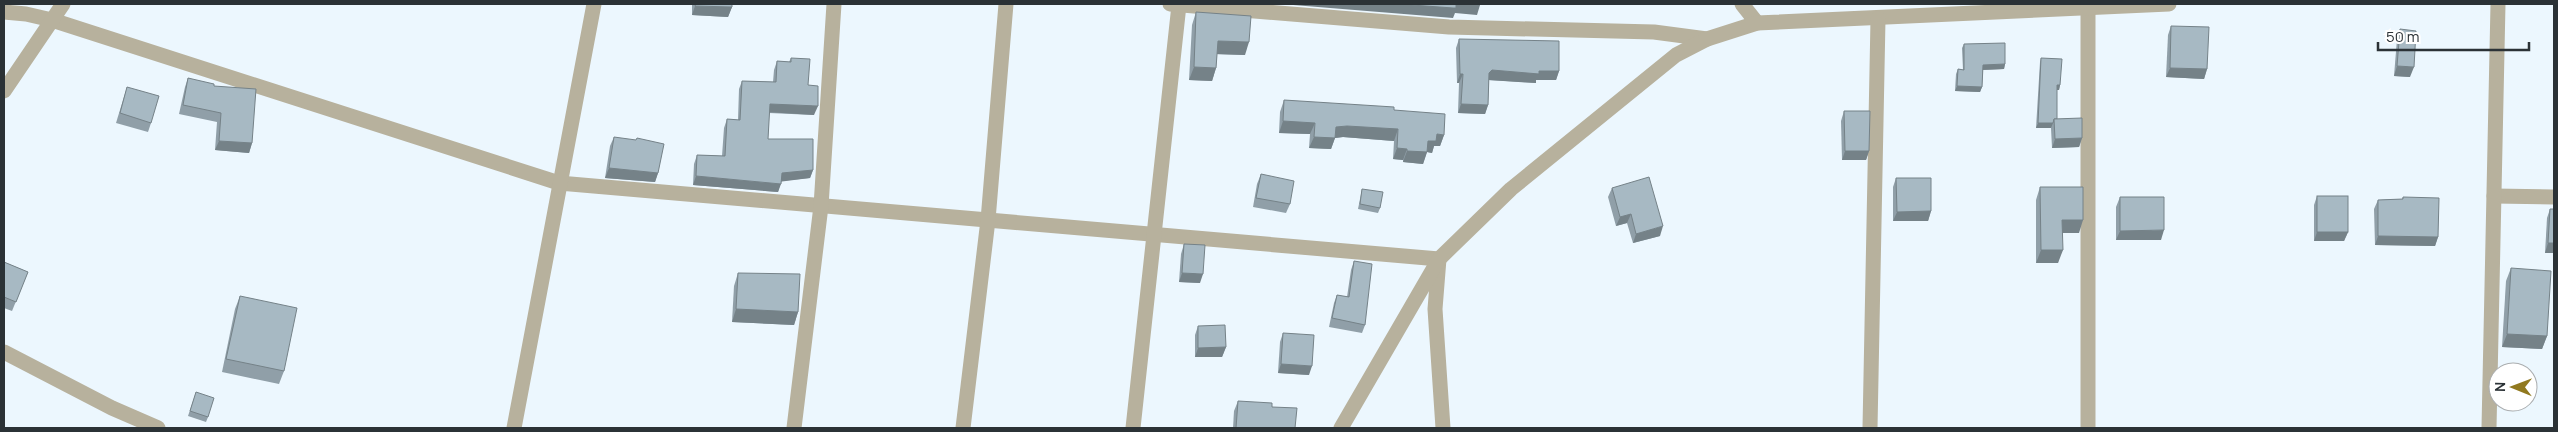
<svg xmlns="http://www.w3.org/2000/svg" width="2558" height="432" font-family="Manrope,sans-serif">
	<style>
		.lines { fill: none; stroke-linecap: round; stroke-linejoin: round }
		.minor { stroke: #b7b19d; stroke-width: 15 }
		.wall { fill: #909fa8 }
		.shaded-wall { fill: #758288 }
		.building { fill: #a7b9c3; stroke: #758288 }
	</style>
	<rect width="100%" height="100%" fill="#ecf7fe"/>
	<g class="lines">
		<g class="minor">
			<polyline points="1170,4 1449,27 1654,32 1707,39"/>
			<polyline points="1742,4 1757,23"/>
			<polyline points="2088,4 2088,428"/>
			<polyline points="4,12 26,14 52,20 559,183 1439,259 1435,309 1443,428"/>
			<polyline points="4,91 63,4"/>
			<polyline points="2494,196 2554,197"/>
			<polyline points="4,352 112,408 158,428"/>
			<polyline points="514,428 594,4"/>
			<polyline points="794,428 821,206 834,4"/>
			<polyline points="963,428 988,220 1006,4"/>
			<polyline points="1133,428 1179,5"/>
			<polyline points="1341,428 1439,259 1511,189 1676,55 1707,39 1757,23 2169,4"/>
			<polyline points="1870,428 1878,19"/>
			<polyline points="2489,428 2498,4"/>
		</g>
	</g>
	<g class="wall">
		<polygon points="692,4 732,4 732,7 728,17 692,15"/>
		<polygon points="1196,12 1245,55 1217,54 1216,68 1212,81 1189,80 1192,25"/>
		<polygon points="2171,26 2207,69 2204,79 2166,77 2168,35"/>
		<polygon points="2400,29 2410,77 2394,76 2397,39"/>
		<polygon points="1459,39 1559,71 1556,80 1536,80 1536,83 1489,80 1488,105 1485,114 1458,113 1459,83 1457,83 1456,48"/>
		<polygon points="1964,44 2005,64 2004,69 1983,70 1982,87 1980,92 1955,91 1956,74 1958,69 1963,70 1962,48"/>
		<polygon points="791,58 808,85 814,115 769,113 768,139 813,170 810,178 781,181 778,192 693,185 694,164 697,155 722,156 724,128 727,119 738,120 739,89 742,81 773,82 774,70 777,61 789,62"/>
		<polygon points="2041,58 2060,85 2059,90 2057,90 2057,119 2082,138 2079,147 2052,148 2051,128 2036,128 2040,62"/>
		<polygon points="188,78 214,86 252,143 249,153 215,150 217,122 179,114 185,87"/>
		<polygon points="127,87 151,123 148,132 116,123"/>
		<polygon points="1284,100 1394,110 1444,135 1440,146 1434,146 1432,153 1427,152 1423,164 1403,162 1403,160 1393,159 1394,141 1343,137 1335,138 1331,149 1309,148 1310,134 1279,133 1280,112"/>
		<polygon points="1844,111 1869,151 1866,160 1842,160 1841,121"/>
		<polygon points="614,137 658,173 655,182 605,178 610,146"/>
		<polygon points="1261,174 1290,204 1286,213 1253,207 1257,184"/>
		<polygon points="1896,178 1931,211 1928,221 1893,221 1893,187"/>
		<polygon points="2040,187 2079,233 2063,233 2058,263 2036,263 2036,200"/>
		<polygon points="1612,188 1660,236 1633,243 1627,223 1616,226 1608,197"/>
		<polygon points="1362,189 1380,208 1378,213 1358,209"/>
		<polygon points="2317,196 2348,232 2344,241 2314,241 2314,205"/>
		<polygon points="2120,197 2161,240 2116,240 2116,207"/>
		<polygon points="2403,197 2438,237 2435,246 2375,245 2374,209 2378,200 2402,199"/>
		<polygon points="2550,209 2554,209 2554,253 2545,253 2547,218"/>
		<polygon points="1184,244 1200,283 1179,282 1181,254"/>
		<polygon points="1354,261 1365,325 1362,333 1329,327 1334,303 1337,295 1347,297 1351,270"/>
		<polygon points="4,262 28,272 12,311 4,308"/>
		<polygon points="2511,268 2547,336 2542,349 2502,347 2506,281"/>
		<polygon points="738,273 798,312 794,325 732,322 734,286"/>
		<polygon points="240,296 284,371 279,384 222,372 235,309"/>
		<polygon points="1198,326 1226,347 1222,357 1195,357 1195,335"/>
		<polygon points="1283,333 1309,375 1278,373 1280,342"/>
		<polygon points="196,392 208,417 206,422 188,416"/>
		<polygon points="1238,401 1272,407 1295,428 1233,428 1234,411"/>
	</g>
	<g class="shaded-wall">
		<polygon points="1281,4 1456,4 1480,5 1477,15 1455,13 1453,18"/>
		<polygon points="695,6 732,7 728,17 692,15"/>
		<polygon points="1218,41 1249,42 1245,55 1213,54"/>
		<polygon points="2005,64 2004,69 1981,70 1983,65"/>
		<polygon points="2397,66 2414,67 2410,77 2394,76"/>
		<polygon points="1194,67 1216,68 1212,81 1189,80"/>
		<polygon points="2170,68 2207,69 2204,79 2166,77"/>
		<polygon points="1492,70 1539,71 1559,71 1556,80 1536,80 1536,83 1488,80 1489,73"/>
		<polygon points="1460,74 1463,74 1459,83 1457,83"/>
		<polygon points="2057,85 2060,85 2059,90 2055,90"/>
		<polygon points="1957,86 1982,87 1980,92 1955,91"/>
		<polygon points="770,104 818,106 814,115 766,112"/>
		<polygon points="1461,104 1488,105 1485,114 1458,113"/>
		<polygon points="1283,121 1315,123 1310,134 1279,133"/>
		<polygon points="2038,123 2053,123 2051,128 2036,128"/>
		<polygon points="1347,126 1398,129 1394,141 1343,137 1335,138 1331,149 1309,148 1314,137 1336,127"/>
		<polygon points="1437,134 1444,135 1440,146 1434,146 1432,153 1427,152 1423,164 1403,162 1407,151 1428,141"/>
		<polygon points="2082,138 2079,147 2052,148 2055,139"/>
		<polygon points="219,141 252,143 249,153 215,150"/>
		<polygon points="1397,148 1407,149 1403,160 1393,159"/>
		<polygon points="1845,151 1869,151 1866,160 1842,160"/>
		<polygon points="609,168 658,173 655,182 605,178"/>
		<polygon points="813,170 810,178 778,182 782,173"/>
		<polygon points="696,176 781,184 778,192 693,185"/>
		<polygon points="1931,211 1928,221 1893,221 1897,212"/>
		<polygon points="1631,214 1627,223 1616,226 1620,217"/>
		<polygon points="2062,220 2083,220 2079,233 2058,233"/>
		<polygon points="1663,226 1660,236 1633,243 1636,234"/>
		<polygon points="2164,230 2161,240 2116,240 2120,231"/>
		<polygon points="2317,232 2348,232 2344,241 2314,241"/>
		<polygon points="2378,236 2438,237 2435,246 2375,245"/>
		<polygon points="2548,243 2554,243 2554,253 2545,253"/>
		<polygon points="2041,250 2063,250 2058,263 2036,263"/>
		<polygon points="1182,273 1203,274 1200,283 1179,282"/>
		<polygon points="736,309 798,312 794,325 732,322"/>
		<polygon points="2507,334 2547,336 2542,349 2502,347"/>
		<polygon points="1226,347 1222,357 1195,357 1198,348"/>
		<polygon points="1281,364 1312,366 1309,375 1278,373"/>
	</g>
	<g class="building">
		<polygon points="696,4 732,4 732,7 695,6"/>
		<polygon points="1398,4 1456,4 1456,8 1453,8"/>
		<polygon points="1458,4 1480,4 1480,5"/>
		<polygon points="1196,12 1251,16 1249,42 1218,41 1216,68 1194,67"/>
		<polygon points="2171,26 2209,27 2207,69 2170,68"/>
		<polygon points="2400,29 2416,31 2414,67 2397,66"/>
		<polygon points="1459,39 1559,41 1559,71 1539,71 1539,74 1492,70 1489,73 1488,105 1461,104 1463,74 1460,74"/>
		<polygon points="2005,43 2005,64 1983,65 1982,87 1957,86 1958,69 1964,70 1964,44"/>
		<polygon points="791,58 810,59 808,85 818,86 818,106 770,104 768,139 813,139 813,170 782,173 781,184 696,176 697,155 725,156 727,119 740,120 742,81 776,82 777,61 791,62"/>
		<polygon points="2041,58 2062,59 2060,85 2057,85 2057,119 2054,119 2053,123 2038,123"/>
		<polygon points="188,78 214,84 214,86 256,89 252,143 219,141 221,113 183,105"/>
		<polygon points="127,87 159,96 151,123 120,113"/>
		<polygon points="1284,100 1394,107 1394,110 1445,114 1444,135 1437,134 1436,141 1428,141 1427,152 1407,151 1407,149 1397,148 1398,129 1347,126 1336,127 1335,138 1314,137 1315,123 1283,121"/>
		<polygon points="1844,111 1870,111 1869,151 1845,151"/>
		<polygon points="2082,118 2082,138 2055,139 2054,119"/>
		<polygon points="614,137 636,140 637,138 664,144 658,173 609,168"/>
		<polygon points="1261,174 1294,181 1290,204 1256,198"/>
		<polygon points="1649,177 1663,226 1636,234 1631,214 1620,217 1612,188"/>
		<polygon points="1896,178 1931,178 1931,211 1897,212"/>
		<polygon points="2040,187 2083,187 2083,220 2062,220 2063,250 2041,250"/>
		<polygon points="1362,189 1383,192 1380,208 1360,204"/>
		<rect x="2317" y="196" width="31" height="36"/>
		<polygon points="2120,197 2164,197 2164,230 2120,231"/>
		<polygon points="2403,197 2439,198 2438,237 2378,236 2378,200 2403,199"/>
		<polygon points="2550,209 2554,209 2554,243 2548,243"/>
		<polygon points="1184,244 1205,245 1203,274 1182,273"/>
		<polygon points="1354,261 1372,264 1365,325 1332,318 1337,295 1349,297"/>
		<polygon points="4,262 28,272 16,302 4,297"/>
		<polygon points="2511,268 2551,271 2547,336 2507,334"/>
		<polygon points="738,273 800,274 798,312 736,309"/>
		<polygon points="240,296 297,308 284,371 226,359"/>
		<polygon points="1225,325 1226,347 1198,348 1198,326"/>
		<polygon points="1283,333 1314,335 1312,366 1281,364"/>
		<polygon points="196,392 214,398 208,417 190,411"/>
		<polygon points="1238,401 1272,403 1272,407 1297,408 1295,428 1236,428"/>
	</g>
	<rect width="2558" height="432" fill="none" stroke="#2b3236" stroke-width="10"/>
	<g transform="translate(2513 387) rotate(271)"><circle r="24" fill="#ffffff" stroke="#aaadaf"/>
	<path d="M0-4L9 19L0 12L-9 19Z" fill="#91791f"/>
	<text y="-8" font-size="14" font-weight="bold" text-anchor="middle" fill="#2b3236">N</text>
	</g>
	<path d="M2378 42v8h151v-8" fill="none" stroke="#2b3236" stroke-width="2.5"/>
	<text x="2386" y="42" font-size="15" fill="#2b3236" stroke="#ffffff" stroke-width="4" paint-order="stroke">50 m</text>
</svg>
